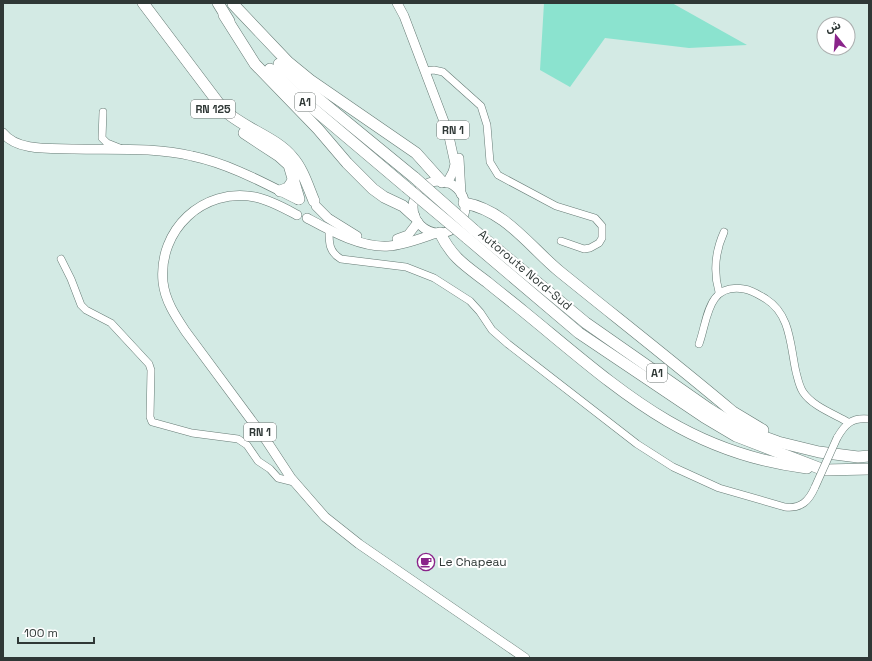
<svg xmlns="http://www.w3.org/2000/svg" width="872" height="661" font-family="'Space Grotesk','Noto Sans Arabic',sans-serif">
	<style>
		.green { fill: #8be3cf }
		.lines { fill: none; stroke-linecap: round; stroke-linejoin: round }
		.minor-casing { stroke: #667b75; stroke-width: 8 }
		.major-casing { stroke: #667b75; stroke-width: 10 }
		.highway-casing { stroke: #667b75; stroke-width: 12 }
		.minor { stroke: #fff; stroke-width: 7 }
		.major { stroke: #fff; stroke-width: 9 }
		.highway { stroke: #fff; stroke-width: 11 }
		.minor-bridge-casing { stroke: #667b75; stroke-width: 8; stroke-linecap: butt }
		.highway-bridge-casing { stroke: #667b75; stroke-width: 12; stroke-linecap: butt }
		.minor-bridge { stroke: #fff; stroke-width: 7 }
		.highway-bridge { stroke: #fff; stroke-width: 11 }
		.labels { text-anchor: middle; dominant-baseline: central; stroke-width: 4; stroke-linejoin: round; paint-order: stroke }
		.shield { fill: #fff; stroke: #6d7472; stroke-width: 1 }
		.shield-label { font-size: 11px; font-weight: bold; fill: #2f3836 }
		.street-label { font-size: 12px; fill: #2f3836; stroke: #fff }
		.poi-label { font-size: 12px; fill: #2f3836; stroke: #fff; text-anchor: start }
	</style>
	<rect width="100%" height="100%" fill="#d3eae4"/>
	<polygon class="green" points="544,3 672,3 747,45 689,48 605,38 570,87 540,70"/>
	<g class="lines">
		<defs>
			<g id="minor">
				<polyline points="425,71 434,70 443,72 481,106 487,125 490,162 498,175 556,206 595,218 602,226 602,238 599,243 590,248 584,249 561,241"/>
				<polyline points="103,112 102,138 107,143 122,149"/>
				<path d="M329,230C329,243 329,252 341,259L406,267L434,278L470,301L480,312L492,330L508,344L637,444L673,467L719,488L785,507C801,509 809,501 815,487"/>
				<polyline points="61,259 71,279 81,305 86,310 111,323 149,364 151,370 150,417 152,422 192,433 238,439 247,445 258,461 270,469 278,478 294,482"/>
				<path d="M719,292C713,271 715,252 724,232"/>
				<path d="M699,344C708,319 707,283 744,289C752,290 759,295 766,299C791,315 790,345 796,372C798,379 799,386 803,392C812,406 834,414 848,422"/>
				<path d="M837,438C845,424 852,417 869,419"/>
			</g>
			<g id="major">
				<polyline points="397,3 404,16 448,132 455,164 453,172 447,183"/>
				<path d="M3,133C18,152 53,148 74,149C113,150 154,147 192,156C230,164 264,183 298,200"/>
				<polyline points="459,158 461,194"/>
				<circle cx="439" cy="207" r="26"/>
				<polyline points="316,206 328,218 357,236"/>
				<path d="M297,215C284,208 270,200 255,197C203,187 158,230 163,282C165,301 176,317 186,332L266,440L291,478L325,517L359,544L525,658"/>
				<path d="M307,218C331,231 361,248 389,246C405,245 421,238 437,233"/>
				<polyline points="397,239 408,235 418,222"/>
			</g>
			<g id="highway">
				<path d="M143,3L223,109C242,128 276,137 292,157C303,169 308,187 314,201"/>
				<polyline points="218,3 229,21"/>
				<polyline points="233,4 288,62 310,80 416,153 442,182"/>
				<polyline points="224,15 255,64 318,129 347,163 373,189 384,197 403,206 414,216"/>
				<polyline points="279,64 304,87 415,178"/>
				<polyline points="270,69 297,95 406,187"/>
				<polyline points="244,133 279,156 289,165 299,199"/>
				<polyline points="280,191 288,188 294,179"/>
				<path d="M464,203C505,210 529,246 559,271C617,318 676,364 733,412L763,430"/>
				<polyline points="474,230 586,323 709,409 740,428 778,442 819,452 858,457 869,456"/>
				<path d="M440,233C452,258 466,266 487,282C499,292 511,301 523,311C615,386 683,453 807,468"/>
				<polyline points="467,238 579,333 704,417 736,436 824,470 869,469"/>
			</g>
		</defs>
		<use href="#minor" class="minor-casing"/>
		<use href="#major" class="major-casing"/>
		<use href="#highway" class="highway-casing"/>
		<use href="#minor" class="minor"/>
		<use href="#major" class="major"/>
		<use href="#highway" class="highway"/>
		<defs>
			<polyline id="minor-bridge" points="815,487 837,438"/>
			<g id="highway-bridge">
				<polyline points="415,178 474,230"/>
				<polyline points="406,187 467,238"/>
			</g>
		</defs>
		<use href="#minor-bridge" class="minor-bridge-casing"/>
		<use href="#highway-bridge" class="highway-bridge-casing"/>
		<use href="#minor-bridge" class="minor-bridge"/>
		<use href="#highway-bridge" class="highway-bridge"/>
	</g>
	<defs>
		<symbol id="cafe-ring" viewBox="-11 -11 22 22"><circle r="9.5" fill="#fff" stroke="#8a248a" stroke-width="1.5"/><path d="M-5.5-4.5H6V0H3Q3 3.5 0 3.5H-2.5Q-5.5 3.5-5.5 0ZM3-3.2v2h1.7v-2ZM-6 4.5H4V6H-6Z" fill="#8a248a"/></symbol>
	</defs>
	<g fill-rule="evenodd">
		<use href="#cafe-ring" x="416" y="552" width="20" height="20"/>
	</g>
	<g class="labels">
		<g class="shield">
			<rect x="295" y="93" width="20" height="18" rx="3"/>
			<rect x="191" y="100" width="44" height="18" rx="3"/>
			<rect x="437" y="121" width="32" height="18" rx="3"/>
			<rect x="647" y="364" width="20" height="18" rx="3"/>
			<rect x="244" y="423" width="32" height="18" rx="3"/>
		</g>
		<g class="shield-label">
			<text x="305" y="102">A1</text>
			<text x="213" y="109">RN 125</text>
			<text x="453" y="130">RN 1</text>
			<text x="657" y="373">A1</text>
			<text x="260" y="432">RN 1</text>
		</g>
		<g class="street-label">
			<text transform="translate(525 270) rotate(40)">Autoroute Nord-Sud</text>
		</g>
		<g class="poi-label">
			<text x="439" y="562">Le Chapeau</text>
		</g>
	</g>
	<rect width="872" height="661" fill="none" stroke="#2f3836" stroke-width="8"/>
	<g transform="translate(836 36) rotate(343)"><circle r="19" fill="#ffffff" stroke="#acafaf"/>
	<path d="M0-3L7 15L0 10L-7 15Z" fill="#8a248a"/>
	<text y="-6" font-size="11" font-weight="bold" text-anchor="middle" fill="#2f3836">ش</text>
	</g>
	<path d="M18 637v6h76v-6" fill="none" stroke="#2f3836" stroke-width="2"/>
	<text x="24" y="637" font-size="12" fill="#2f3836" stroke="#ffffff" stroke-width="3" paint-order="stroke">100 m</text>
</svg>
